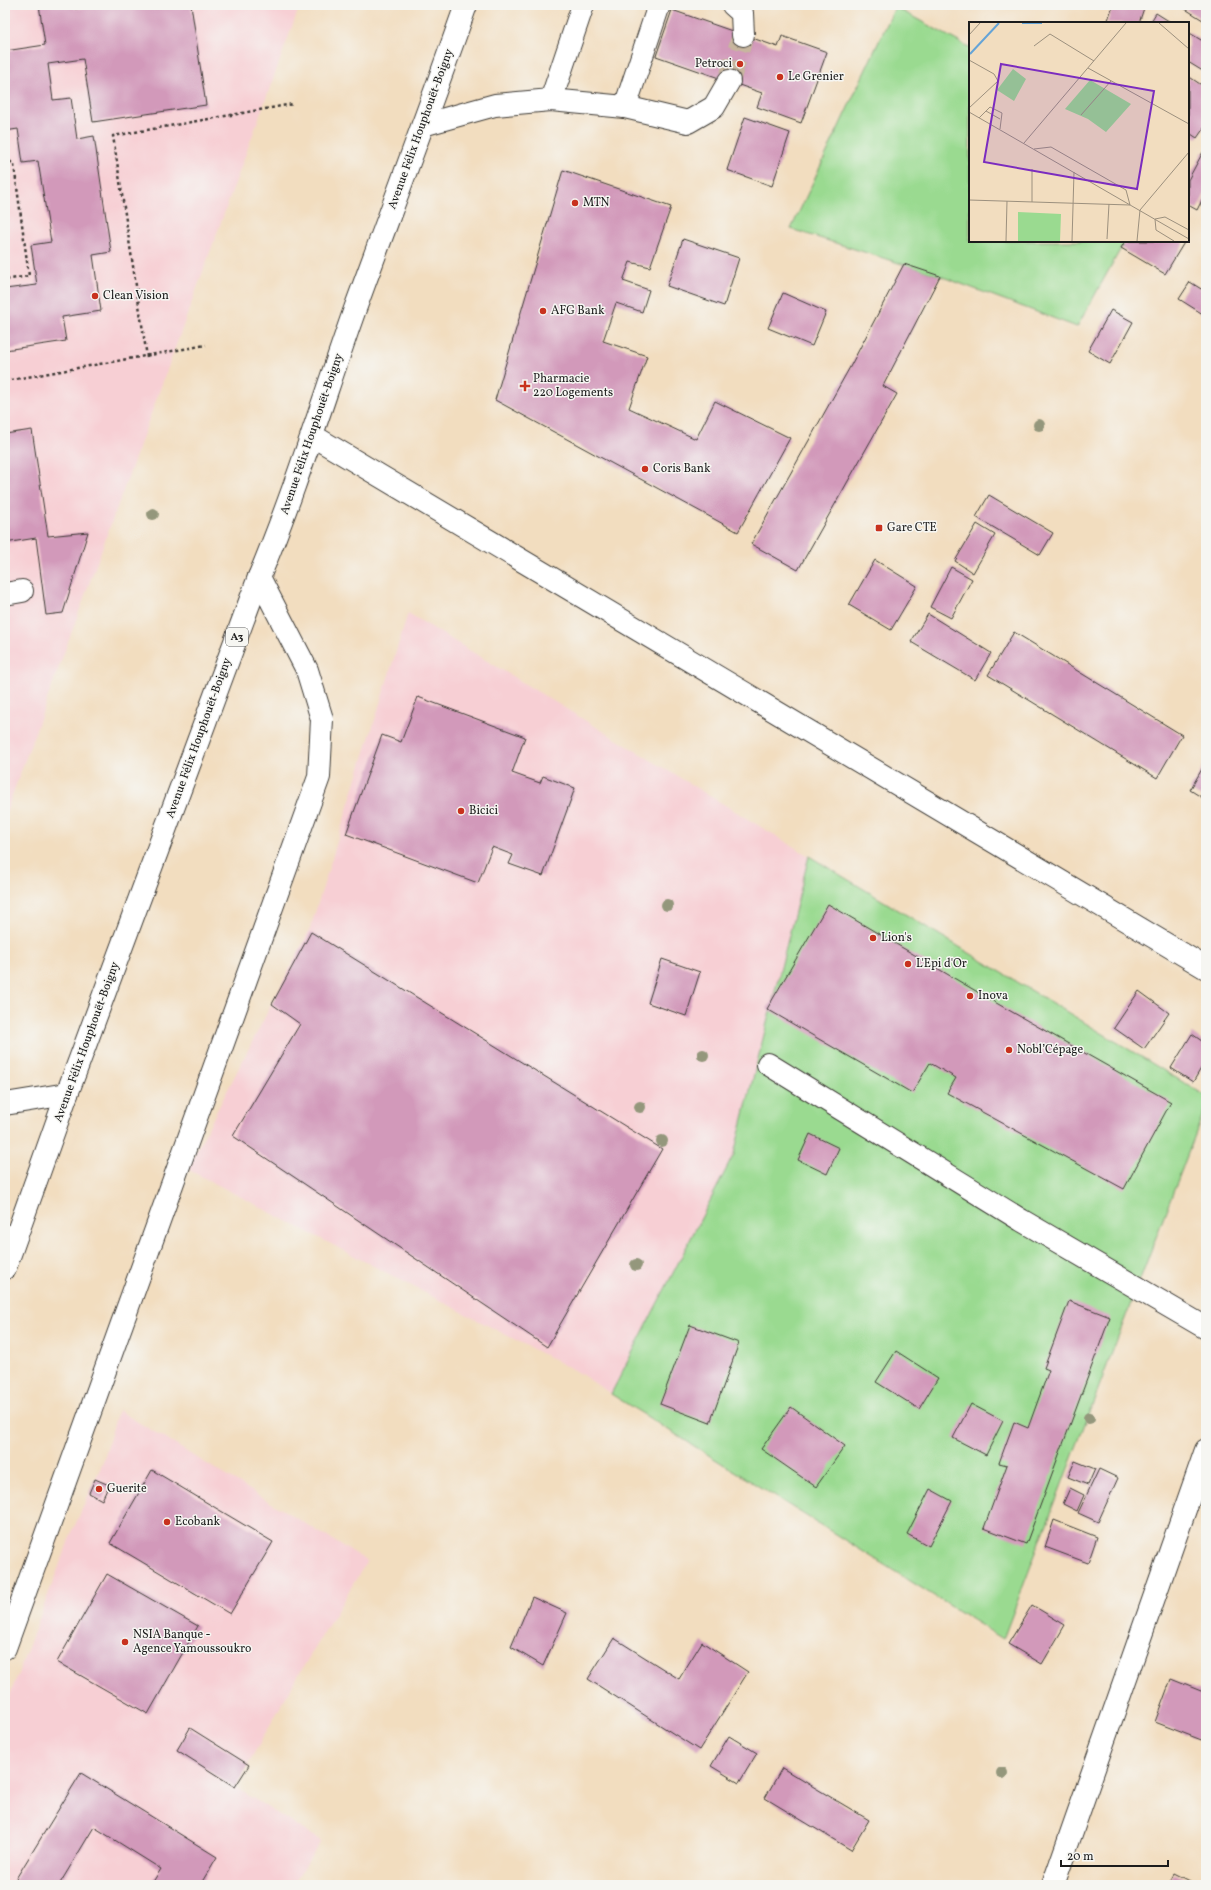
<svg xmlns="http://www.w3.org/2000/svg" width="1211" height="1890" font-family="Vollkorn,serif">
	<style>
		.built { fill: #f7cfd4 }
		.green { fill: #9ada90; stroke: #5b7b56 }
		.building { fill: #d299ba }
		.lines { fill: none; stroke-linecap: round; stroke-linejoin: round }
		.minor-tunnel { stroke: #c7b69e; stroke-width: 22; stroke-dasharray: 22 11; stroke-linecap: butt }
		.minor-casing { stroke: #3c3934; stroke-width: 24 }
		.highway-casing { stroke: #3c3934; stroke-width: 24 }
		.path { stroke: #3c3934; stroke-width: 2.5; stroke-dasharray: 3 3; stroke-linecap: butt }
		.minor { stroke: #fff; stroke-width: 22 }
		.highway { stroke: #fff; stroke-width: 22 }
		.tree { fill: #94977c }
		.poi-dot { fill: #c8321e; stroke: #f6f6f2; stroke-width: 1.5 }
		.labels { text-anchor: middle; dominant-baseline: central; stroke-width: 3; stroke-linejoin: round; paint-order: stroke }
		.shield { fill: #f6f6f2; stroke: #5d5d5c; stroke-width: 1 }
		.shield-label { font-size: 11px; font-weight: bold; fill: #1c1c1c }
		.poi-label { font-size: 12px; fill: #1c1c1c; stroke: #f6f6f2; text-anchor: start }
		.street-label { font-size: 12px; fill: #1c1c1c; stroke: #f6f6f2 }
		.inset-river { fill: none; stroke: #65a4d7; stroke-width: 2 }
		.inset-road { fill: none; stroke: #9c907e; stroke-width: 1 }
		.view { fill: #7b2cbf; fill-opacity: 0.15; stroke: #7b2cbf; stroke-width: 2 }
		.inset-edge { fill: none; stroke: #1c1c1c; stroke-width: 2 }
	</style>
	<rect width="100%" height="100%" fill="#f6f6f2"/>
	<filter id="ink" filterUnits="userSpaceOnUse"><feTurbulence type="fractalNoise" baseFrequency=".025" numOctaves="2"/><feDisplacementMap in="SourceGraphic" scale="8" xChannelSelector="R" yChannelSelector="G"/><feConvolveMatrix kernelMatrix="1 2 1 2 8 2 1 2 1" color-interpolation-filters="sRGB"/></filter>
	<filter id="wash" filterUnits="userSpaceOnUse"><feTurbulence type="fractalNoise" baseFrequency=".012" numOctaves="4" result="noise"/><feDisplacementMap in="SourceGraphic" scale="16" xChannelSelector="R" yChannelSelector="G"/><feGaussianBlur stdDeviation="0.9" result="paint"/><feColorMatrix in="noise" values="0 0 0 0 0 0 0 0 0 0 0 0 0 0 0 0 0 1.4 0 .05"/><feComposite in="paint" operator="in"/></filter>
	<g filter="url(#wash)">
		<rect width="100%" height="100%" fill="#f2ddbf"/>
		<g class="built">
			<polygon points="5,5 300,5 5,815"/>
			<polygon points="408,613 809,856 734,1154 611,1394 581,1374 187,1169 310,929"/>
			<polygon points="118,1410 367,1561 296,1679 235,1787 321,1841 293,1885 5,1885 5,1708 72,1532 103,1462"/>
		</g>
		<g class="green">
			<polygon points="895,7 970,48 970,241 1125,241 1077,327 940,276 791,229"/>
			<polygon points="809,856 1206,1096 1206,1106 1003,1639 611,1394 734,1154"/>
		</g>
		<g id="blocks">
			<g class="building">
				<polygon points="39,5 74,5 75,9 100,5 191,5 206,105 93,122 83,59 48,64 53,100 71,98 77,139 94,136 111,252 93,255 101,311 62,317 66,341 5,350 5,289 37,285 31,245 51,242 38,161 23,163 18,129 5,131 5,51 45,45"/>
				<polygon points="1113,5 1145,5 1139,23 1107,23"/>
				<polygon points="1179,5 1206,5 1206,22"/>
				<polygon points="672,10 778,47 782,36 827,52 801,123 757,107 762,93 656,56"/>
				<polygon points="1156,13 1172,23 1150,23"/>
				<polygon points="1188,32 1206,43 1206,73 1188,62"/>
				<polygon points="1188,76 1206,88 1206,125 1197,138 1188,132"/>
				<polygon points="745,117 790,133 772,186 727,170"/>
				<polygon points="1203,152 1206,153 1206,192 1197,210 1188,205 1188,180"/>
				<polygon points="563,170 671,207 650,267 630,262 623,281 649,290 642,312 616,303 603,341 647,356 629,408 696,439 715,401 790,438 738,532 495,400"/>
				<polygon points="1206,197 1206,208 1201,205"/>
				<polygon points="683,239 739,258 724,306 667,286"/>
				<polygon points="1125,241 1185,241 1165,274 1121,248"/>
				<polygon points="904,264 940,276 883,386 897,394 798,570 751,544 850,367"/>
				<polygon points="1190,282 1206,292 1206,316 1179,299"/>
				<polygon points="783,293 826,312 812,346 768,328"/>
				<polygon points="1111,310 1133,322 1110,364 1088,351"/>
				<polygon points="32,430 48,536 88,532 63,613 46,615 36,538 5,543 5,434"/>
				<polygon points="989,495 1053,533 1040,555 976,517"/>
				<polygon points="977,524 995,535 973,573 955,561"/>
				<polygon points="875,560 917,586 891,630 849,605"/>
				<polygon points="951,567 972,579 951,618 930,607"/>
				<polygon points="928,614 991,653 975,680 911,642"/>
				<polygon points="1014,632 1182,735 1157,778 988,675"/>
				<polygon points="418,697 525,737 512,773 540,783 543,776 575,788 543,876 509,864 513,855 492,847 478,883 346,834 382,735 401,742"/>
				<polygon points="1206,762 1206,800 1190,790"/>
				<polygon points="828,904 998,1004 1171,1102 1124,1189 947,1093 956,1078 930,1063 912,1093 767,1009"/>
				<polygon points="311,932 662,1149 547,1347 233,1136 300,1024 272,1004"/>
				<polygon points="662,959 700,972 686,1016 648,1003"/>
				<polygon points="1139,991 1169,1013 1144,1049 1114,1028"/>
				<polygon points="1192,1034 1206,1044 1206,1060 1193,1082 1171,1068"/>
				<polygon points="810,1134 839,1148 827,1174 798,1160"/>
				<polygon points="1069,1301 1110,1317 1026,1544 984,1528 1007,1465 999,1463 1014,1422 1028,1428 1049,1370 1044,1368"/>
				<polygon points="690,1325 739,1343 710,1423 660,1404"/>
				<polygon points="896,1351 938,1378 919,1409 876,1382"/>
				<polygon points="971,1404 1003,1421 986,1455 953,1438"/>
				<polygon points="791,1407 845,1446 816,1487 761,1449"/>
				<polygon points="1075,1461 1095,1469 1088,1485 1068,1477"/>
				<polygon points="1099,1469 1118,1478 1098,1522 1078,1513"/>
				<polygon points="152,1470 273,1542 230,1614 110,1543"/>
				<polygon points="95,1479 109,1485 102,1500 89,1493"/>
				<polygon points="1070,1488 1084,1495 1077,1511 1063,1504"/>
				<polygon points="930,1489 952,1501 929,1546 907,1534"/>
				<polygon points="1054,1520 1097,1537 1088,1563 1045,1547"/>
				<polygon points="107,1574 198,1626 148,1714 57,1662"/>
				<polygon points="532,1597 567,1613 543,1666 511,1647"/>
				<polygon points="1032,1605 1065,1625 1042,1664 1008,1644"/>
				<polygon points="614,1638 679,1679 702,1642 748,1672 699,1750 588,1679"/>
				<polygon points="1171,1679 1206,1693 1206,1735 1204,1741 1155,1722"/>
				<polygon points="190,1728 249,1765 235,1787 177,1750"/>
				<polygon points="729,1736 757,1753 739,1783 711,1766"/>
				<polygon points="782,1768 869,1820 851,1850 765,1798"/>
				<polygon points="81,1773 217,1857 200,1885 151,1885 161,1869 94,1827 59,1885 12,1885"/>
				<polygon points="1174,1874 1196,1885 1168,1885"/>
			</g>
		</g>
	</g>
	<g filter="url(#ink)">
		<use href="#blocks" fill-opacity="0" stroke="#3c3934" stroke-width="1"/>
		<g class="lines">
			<polyline class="minor-tunnel" points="729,81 743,35"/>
			<defs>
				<g id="minor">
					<polyline points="733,5 742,13 743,35"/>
					<polyline points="551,100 583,5"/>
					<polyline points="625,107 688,122 714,107 729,81"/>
					<polyline points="423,125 495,105 551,100 625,107 659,5"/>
					<polyline points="313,436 1206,968"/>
					<polyline points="5,594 22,591"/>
					<polyline points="768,1064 1021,1220 1206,1328"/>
					<polyline points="5,1104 67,1094"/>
					<polyline points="5,1648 319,777 322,719 307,670 259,577"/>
					<polyline points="1053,1885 1206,1450"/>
				</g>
				<path id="highway" d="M5,1268L67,1094L259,577C296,489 323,399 355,309C392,208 430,107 466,5"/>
			</defs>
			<use href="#minor" class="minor-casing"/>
			<use href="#highway" class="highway-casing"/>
			<g class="path">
				<polyline points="5,157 14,165 29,276 5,280"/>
				<polyline points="147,357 113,136 293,104"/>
				<polyline points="5,381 206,345"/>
			</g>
			<use href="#minor" class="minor"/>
			<use href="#highway" class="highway"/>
		</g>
		<g class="tree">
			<circle cx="1039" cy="425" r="6"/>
			<circle cx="153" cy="514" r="6"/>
			<circle cx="667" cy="905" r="6"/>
			<circle cx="703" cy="1055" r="6"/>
			<circle cx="640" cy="1107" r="6"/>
			<circle cx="662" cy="1141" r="6"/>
			<circle cx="636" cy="1265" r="6"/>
			<circle cx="1089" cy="1418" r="6"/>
			<circle cx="1002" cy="1773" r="6"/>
		</g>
	</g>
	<g class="poi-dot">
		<circle cx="740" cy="64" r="4"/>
		<circle cx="780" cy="77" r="4"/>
		<circle cx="575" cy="203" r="4"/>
		<circle cx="95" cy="296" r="4"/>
		<circle cx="543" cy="311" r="4"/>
		<path d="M523 380h4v4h4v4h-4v4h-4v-4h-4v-4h4z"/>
		<circle cx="645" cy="469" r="4"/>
		<rect x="875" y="524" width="8" height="8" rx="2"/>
		<circle cx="461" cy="811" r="4"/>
		<circle cx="873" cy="938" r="4"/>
		<circle cx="908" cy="964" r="4"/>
		<circle cx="970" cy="996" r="4"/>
		<circle cx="1009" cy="1050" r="4"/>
		<circle cx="99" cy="1489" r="4"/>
		<circle cx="167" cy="1522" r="4"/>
		<circle cx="125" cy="1642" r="4"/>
	</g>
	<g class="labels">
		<rect class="shield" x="226" y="628" width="22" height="18" rx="3"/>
		<g class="shield-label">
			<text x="237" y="637">A3</text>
		</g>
		<g class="poi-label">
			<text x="732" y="64" text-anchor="end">Petroci</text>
			<text x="788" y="77">Le Grenier</text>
			<text x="583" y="203">MTN</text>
			<text x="103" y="296">Clean Vision</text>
			<text x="551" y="311">AFG Bank</text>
			<text x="533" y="379">Pharmacie<tspan x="533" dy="14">220 Logements</tspan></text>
			<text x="653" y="469">Coris Bank</text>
			<text x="887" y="528">Gare CTE</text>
			<text x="469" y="811">Bicici</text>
			<text x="881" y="938">Lion's</text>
			<text x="916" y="964">L'Epi d'Or</text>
			<text x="978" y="996">Inova</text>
			<text x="1017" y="1050">Nobl’Cépage</text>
			<text x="107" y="1489">Guerite</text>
			<text x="175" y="1522">Ecobank</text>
			<text x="133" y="1635">NSIA Banque -<tspan x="133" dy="14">Agence Yamoussoukro</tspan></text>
		</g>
		<g class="street-label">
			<text transform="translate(421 129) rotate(-70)">Avenue Félix Houphouët-Boigny</text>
			<text transform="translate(312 434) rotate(-71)">Avenue Félix Houphouët-Boigny</text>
			<text transform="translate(199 738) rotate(-70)">Avenue Félix Houphouët-Boigny</text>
			<text transform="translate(87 1042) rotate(-70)">Avenue Félix Houphouët-Boigny</text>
		</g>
	</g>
	<g transform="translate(969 22)">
		<rect width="220" height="220" fill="#f2ddbf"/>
		<path d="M44,47L57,57L45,79L28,68ZM121,58L162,82L137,110L119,97L96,87ZM49,190L92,192L91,219H49Z" fill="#9ada90"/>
		<path class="inset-river" d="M53,1H73M1,32L30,1"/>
		<path class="inset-road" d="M190,1L220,27M0,13L11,1M65,24L81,12L125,39M0,38L25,52L29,59L0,86M119,46L220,102M17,89L31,97M0,90L220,217M112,93L142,59M10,96L21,85L33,91L31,107M55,121L157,1M0,178L161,183L157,168L82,125L65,127M63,180V147M138,217L140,182M37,219L38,179M103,219L105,150M168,219L171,188L220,130M205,219L187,208L186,197L196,195L220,208"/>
		<path class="view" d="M32,42L185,69L168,167L15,140Z"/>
		<rect width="220" height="220" class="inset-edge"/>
	</g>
	<rect width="1211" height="1890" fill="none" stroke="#f6f6f2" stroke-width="20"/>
	<path d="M1061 1860v6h107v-6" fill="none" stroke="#1c1c1c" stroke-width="2"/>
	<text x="1067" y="1860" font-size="12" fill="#1c1c1c" stroke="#f6f6f2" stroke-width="3" paint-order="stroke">20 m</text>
</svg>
